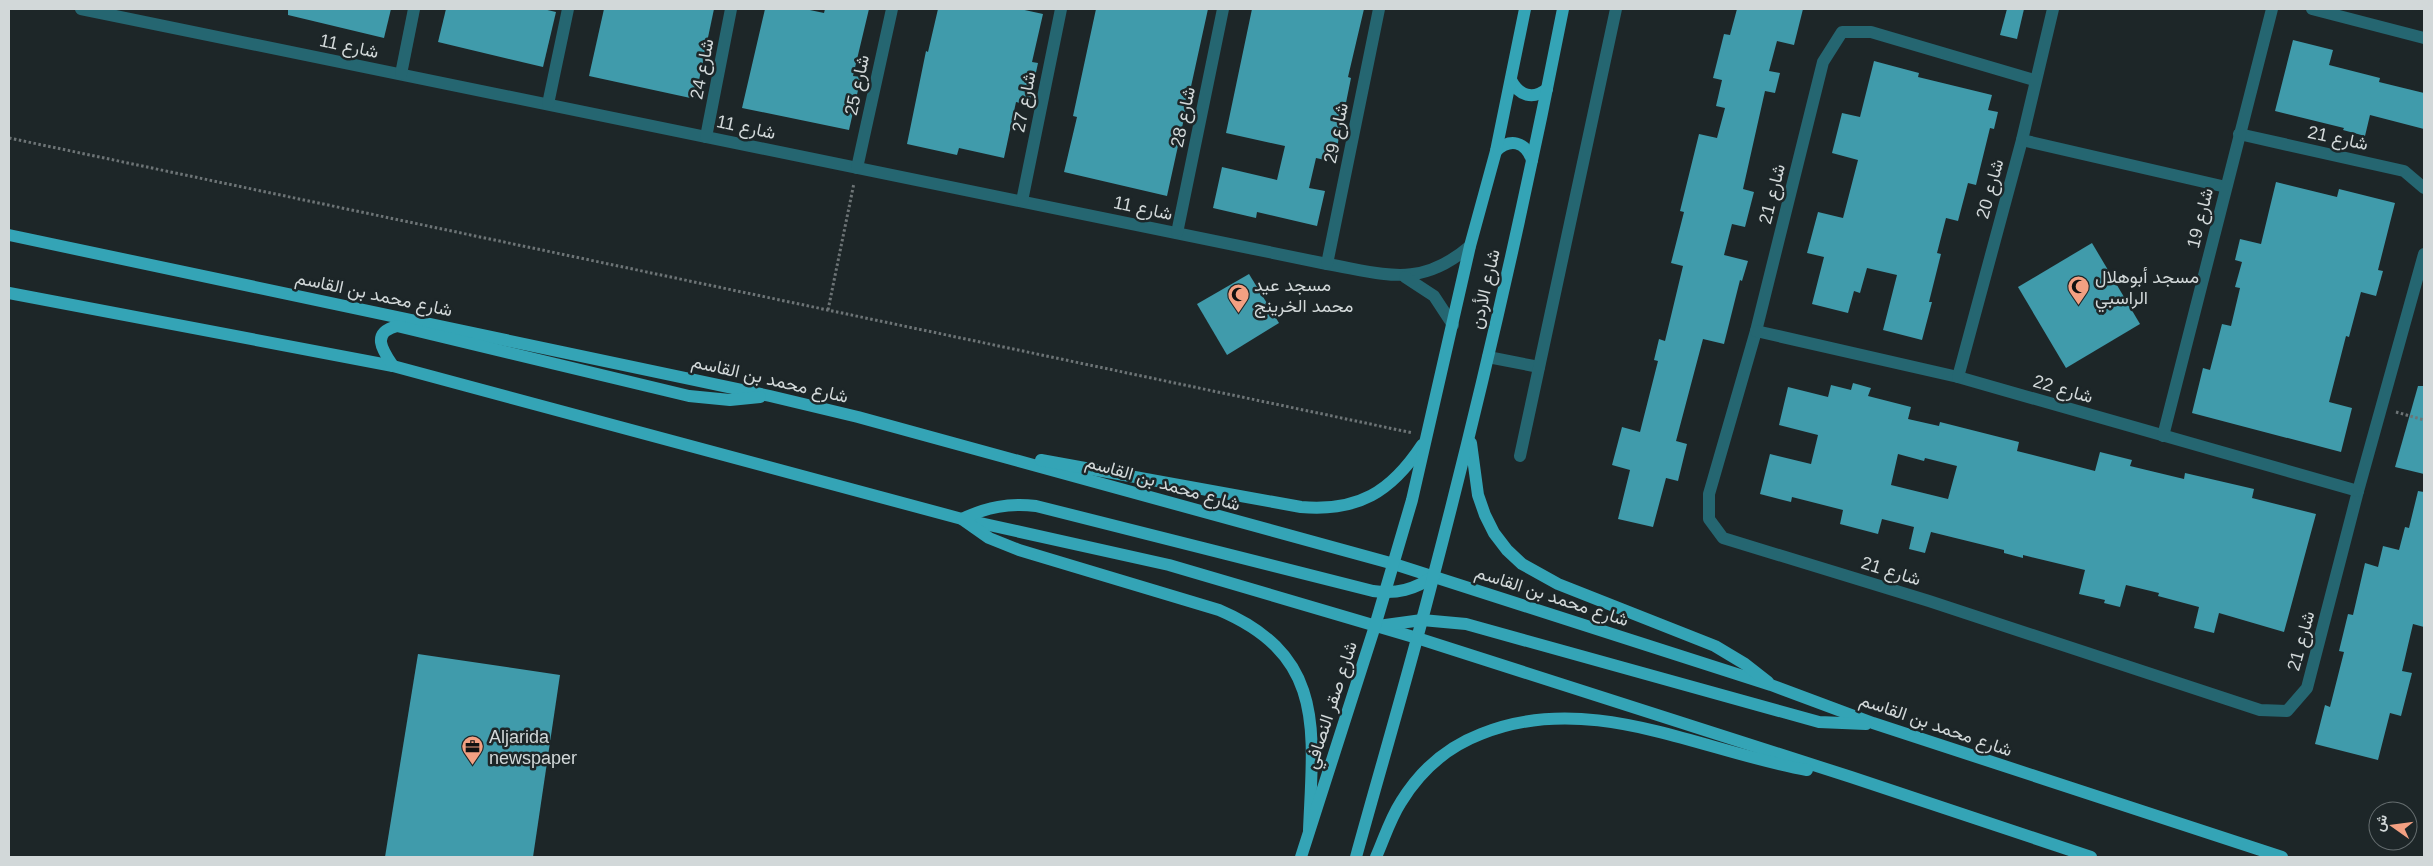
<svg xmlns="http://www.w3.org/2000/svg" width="2433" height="866" font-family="Helvetica,Vazirmatn,sans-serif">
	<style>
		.building { fill: #409bab; fill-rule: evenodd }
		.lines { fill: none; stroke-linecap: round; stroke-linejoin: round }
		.path { stroke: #6d7476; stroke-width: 3; stroke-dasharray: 2.5 2.5; stroke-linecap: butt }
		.minor { stroke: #256671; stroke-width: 12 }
		.major { stroke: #34a4b6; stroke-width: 12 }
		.labels { text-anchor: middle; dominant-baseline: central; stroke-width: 5; stroke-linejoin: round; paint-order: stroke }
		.street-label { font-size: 18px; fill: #d2d8d9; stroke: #1d2628 }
		.poi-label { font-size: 18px; fill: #d2d8d9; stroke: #1d2628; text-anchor: start }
	</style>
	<rect width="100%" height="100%" fill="#1d2628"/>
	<g class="building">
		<polygon points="288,9 391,9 384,38 288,15"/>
		<polygon points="446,9 543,9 556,12 543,67 438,42"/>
		<polygon points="604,9 714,9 695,99 589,76"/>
		<polygon points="765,9 805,9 824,13 825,9 869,9 853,76 861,77 849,130 742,108"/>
		<polygon points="938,9 1020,9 1043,14 1032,62 1038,63 1029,105 1016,102 1004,158 959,148 957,155 907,144 926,51 928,52"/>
		<polygon points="1096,9 1208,9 1167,196 1064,172 1077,117 1073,116"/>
		<polygon points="1252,9 1364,9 1348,77 1351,78 1334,162 1316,158 1309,188 1325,191 1317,226 1257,212 1256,218 1213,208 1222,167 1277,180 1285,146 1226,133"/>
		<polygon points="1737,9 1803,9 1794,45 1777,41 1769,71 1780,73 1775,93 1765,91 1743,189 1754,192 1745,227 1732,224 1724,255 1748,261 1742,281 1740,280 1724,344 1703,339 1676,441 1687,444 1678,481 1666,478 1653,527 1618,519 1630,470 1612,465 1622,427 1640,432 1658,361 1654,360 1659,339 1665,341 1683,266 1671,263 1684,212 1680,211 1699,134 1717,138 1725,108 1716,106 1722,80 1713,78 1724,34 1730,35"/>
		<polygon points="2007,9 2024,9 2017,39 2000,35"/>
		<polygon points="2293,40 2333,50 2329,65 2380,78 2379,82 2424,93 2424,129 2370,115 2365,136 2343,130 2344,128 2275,111"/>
		<polygon points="1874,61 1919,73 1918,77 1992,95 1988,110 1998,112 1994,129 1990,128 1976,185 1968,183 1958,221 1946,218 1937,253 1941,254 1929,302 1932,302 1922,340 1883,330 1897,275 1867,268 1860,293 1854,291 1848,313 1812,304 1824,257 1807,253 1818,212 1843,218 1858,160 1832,153 1842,113 1860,117"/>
		<polygon points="2276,182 2337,197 2339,189 2395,203 2378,270 2383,271 2376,296 2361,292 2349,337 2346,336 2329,402 2352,408 2341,452 2192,413 2203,368 2210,370 2222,324 2231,326 2240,288 2235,287 2242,262 2235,260 2240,239 2261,244"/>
		<polygon points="2092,243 2140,324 2066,368 2018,287"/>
		<polygon points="1249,274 1279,323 1227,355 1197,304"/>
		<path d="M1853,383L1871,388L1868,396L1911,407L1908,419L1939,426L1940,422L2019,442L2017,451L2095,471L2100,452L2132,460L2130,466L2184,479L2185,473L2254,489L2252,498L2316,514L2284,632L2219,613L2214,633L2194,628L2199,607L2158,596L2159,593L2126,585L2120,607L2104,603L2105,600L2079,594L2085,570L2023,555V558L2004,553V550L1931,532L1925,553L1909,549L1914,527L1882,519L1878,534L1840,524L1843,510L1792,497L1791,502L1760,494L1770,454L1811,464L1818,435L1779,425L1788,387L1828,397L1831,385L1851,390ZM1898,454L1924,461L1925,458L1957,466L1948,499L1891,485Z"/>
		<polygon points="2418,386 2424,386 2424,474 2395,467"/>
		<polygon points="2418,491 2424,492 2424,627 2413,624 2402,671 2412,673 2401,716 2390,713 2378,760 2315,744 2325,705 2330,707 2344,652 2339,651 2348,614 2353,615 2365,563 2378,567 2383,546 2399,550 2405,527 2409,528"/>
		<polygon points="418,654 560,675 533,857 385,857"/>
	</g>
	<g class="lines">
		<g class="path">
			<polyline points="9,138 1413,433"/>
			<polyline points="828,310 854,183"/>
			<polyline points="2396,412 2424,420"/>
		</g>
		<g class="minor">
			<path d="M81,9L1327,264C1386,274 1420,289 1470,246"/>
			<polyline points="2312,9 2424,38"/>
			<polyline points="401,74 414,9"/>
			<polyline points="2034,80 1871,32 1842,32 1823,62 1756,331 1709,494 1709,519 1723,538 1929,601 2260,710 2287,711 2307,688 2358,491 2424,254"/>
			<polyline points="548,104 568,9"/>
			<polyline points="2239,134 2404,171 2424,188"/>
			<polyline points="706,137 731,9"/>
			<polyline points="2022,140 2226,187"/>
			<polyline points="857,168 892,9"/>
			<polyline points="1022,201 1061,9"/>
			<polyline points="1177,233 1223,9"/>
			<polyline points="1327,264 1379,9"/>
			<polyline points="1405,277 1434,296 1453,325"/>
			<polyline points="1756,331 1958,377 2358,491"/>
			<polyline points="1488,357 1539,367"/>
			<polyline points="1958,377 2022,140 2053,9"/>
			<polyline points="2163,436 2272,9"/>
			<polyline points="1520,456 1616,9"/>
		</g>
		<g class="major">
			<path d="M1511,80C1519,96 1533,100 1547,89"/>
			<path d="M1496,151C1510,138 1525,141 1532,160"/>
			<polyline points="9,235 770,396 858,417 1394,564 1771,685 1873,723 2282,857"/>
			<polyline points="9,293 393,366 962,519 1169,565 1417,638 1851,777 2091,857"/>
			<path d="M393,366C383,351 370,333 397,326L689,396L730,400L760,397"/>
			<polyline points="1471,443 1478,495 1485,515 1494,533 1507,550 1522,564 1558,584 1715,646 1745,664 1768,682"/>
			<path d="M1041,460L1301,507C1358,512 1391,492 1422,445"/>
			<polyline points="1378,626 1422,620 1466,624 1819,722 1866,724"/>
			<path d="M1309,830C1313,731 1327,656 1219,610L1019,550L989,538L962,519C987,507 1009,503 1036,506L1373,591C1397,594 1414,590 1434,576"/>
			<polyline points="1301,857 1375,626 1412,500 1470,246 1496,151 1525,9"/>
			<path d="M1356,857C1382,763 1410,669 1434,574C1483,387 1526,198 1563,9"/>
			<path d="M1376,857C1384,839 1390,819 1401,802C1420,771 1447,747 1481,734C1589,690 1700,751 1807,770"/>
		</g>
	</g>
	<defs>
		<symbol id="mosque-pin" viewBox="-11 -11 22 30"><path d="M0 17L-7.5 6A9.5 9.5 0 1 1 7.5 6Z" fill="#f3a082" stroke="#1d2628"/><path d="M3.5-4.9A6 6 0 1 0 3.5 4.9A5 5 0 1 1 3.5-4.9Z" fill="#111"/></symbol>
		<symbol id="office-pin" viewBox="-11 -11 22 30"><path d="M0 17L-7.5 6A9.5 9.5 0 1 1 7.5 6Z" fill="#f3a082" stroke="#1d2628"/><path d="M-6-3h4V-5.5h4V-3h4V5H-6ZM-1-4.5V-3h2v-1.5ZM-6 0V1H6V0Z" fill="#111"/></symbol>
	</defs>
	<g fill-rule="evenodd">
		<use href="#mosque-pin" x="2066" y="274" width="25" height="34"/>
		<use href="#mosque-pin" x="1226" y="282" width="25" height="34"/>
		<use href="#office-pin" x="460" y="734" width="25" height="34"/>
	</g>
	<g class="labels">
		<g class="street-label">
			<text transform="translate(349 46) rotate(12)">شارع 11</text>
			<text transform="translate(702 69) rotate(-79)">شارع 24</text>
			<text transform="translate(857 85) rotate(-78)">شارع 25</text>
			<text transform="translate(1024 102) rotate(-79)">شارع 27</text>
			<text transform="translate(1183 117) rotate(-78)">شارع 28</text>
			<text transform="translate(746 127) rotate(12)">شارع 11</text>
			<text transform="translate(1336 133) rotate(-78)">شارع 29</text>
			<text transform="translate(2338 138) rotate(12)">شارع 21</text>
			<text transform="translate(1990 189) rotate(-75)">شارع 20</text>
			<text transform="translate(1772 194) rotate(-76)">شارع 21</text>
			<text transform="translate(1143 208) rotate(12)">شارع 11</text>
			<text transform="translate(2200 218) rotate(-76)">شارع 19</text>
			<text transform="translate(1485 289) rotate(-77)">شارع الأردن</text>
			<text transform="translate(374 294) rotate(12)">شارع محمد بن القاسم</text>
			<text transform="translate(770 379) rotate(13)">شارع محمد بن القاسم</text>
			<text transform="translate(2063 389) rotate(16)">شارع 22</text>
			<text transform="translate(1163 483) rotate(16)">شارع محمد بن القاسم</text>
			<text transform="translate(1891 571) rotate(17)">شارع 21</text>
			<text transform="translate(1552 596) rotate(18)">شارع محمد بن القاسم</text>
			<text transform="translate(2301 641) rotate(-75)">شارع 21</text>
			<text transform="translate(1331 705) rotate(-72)">شارع صقر النصافي</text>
			<text transform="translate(1936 725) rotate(19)">شارع محمد بن القاسم</text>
		</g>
		<g class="poi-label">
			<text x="2095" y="277">مسجد أبوهلال<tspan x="2095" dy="21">الراسبي</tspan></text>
			<text x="1254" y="285">مسجد عيد<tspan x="1254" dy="21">محمد الخرينج</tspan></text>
			<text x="489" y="737">Aljarida<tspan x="489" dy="21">newspaper</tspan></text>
		</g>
	</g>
	<rect width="2433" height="866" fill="none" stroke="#d2d8d9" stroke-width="20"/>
	<g transform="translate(2393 826) rotate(284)"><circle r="24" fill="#1d2628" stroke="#656d6f"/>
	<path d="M0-4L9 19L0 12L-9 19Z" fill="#f3a082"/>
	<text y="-8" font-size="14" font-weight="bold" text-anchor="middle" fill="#d2d8d9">ش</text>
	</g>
</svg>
